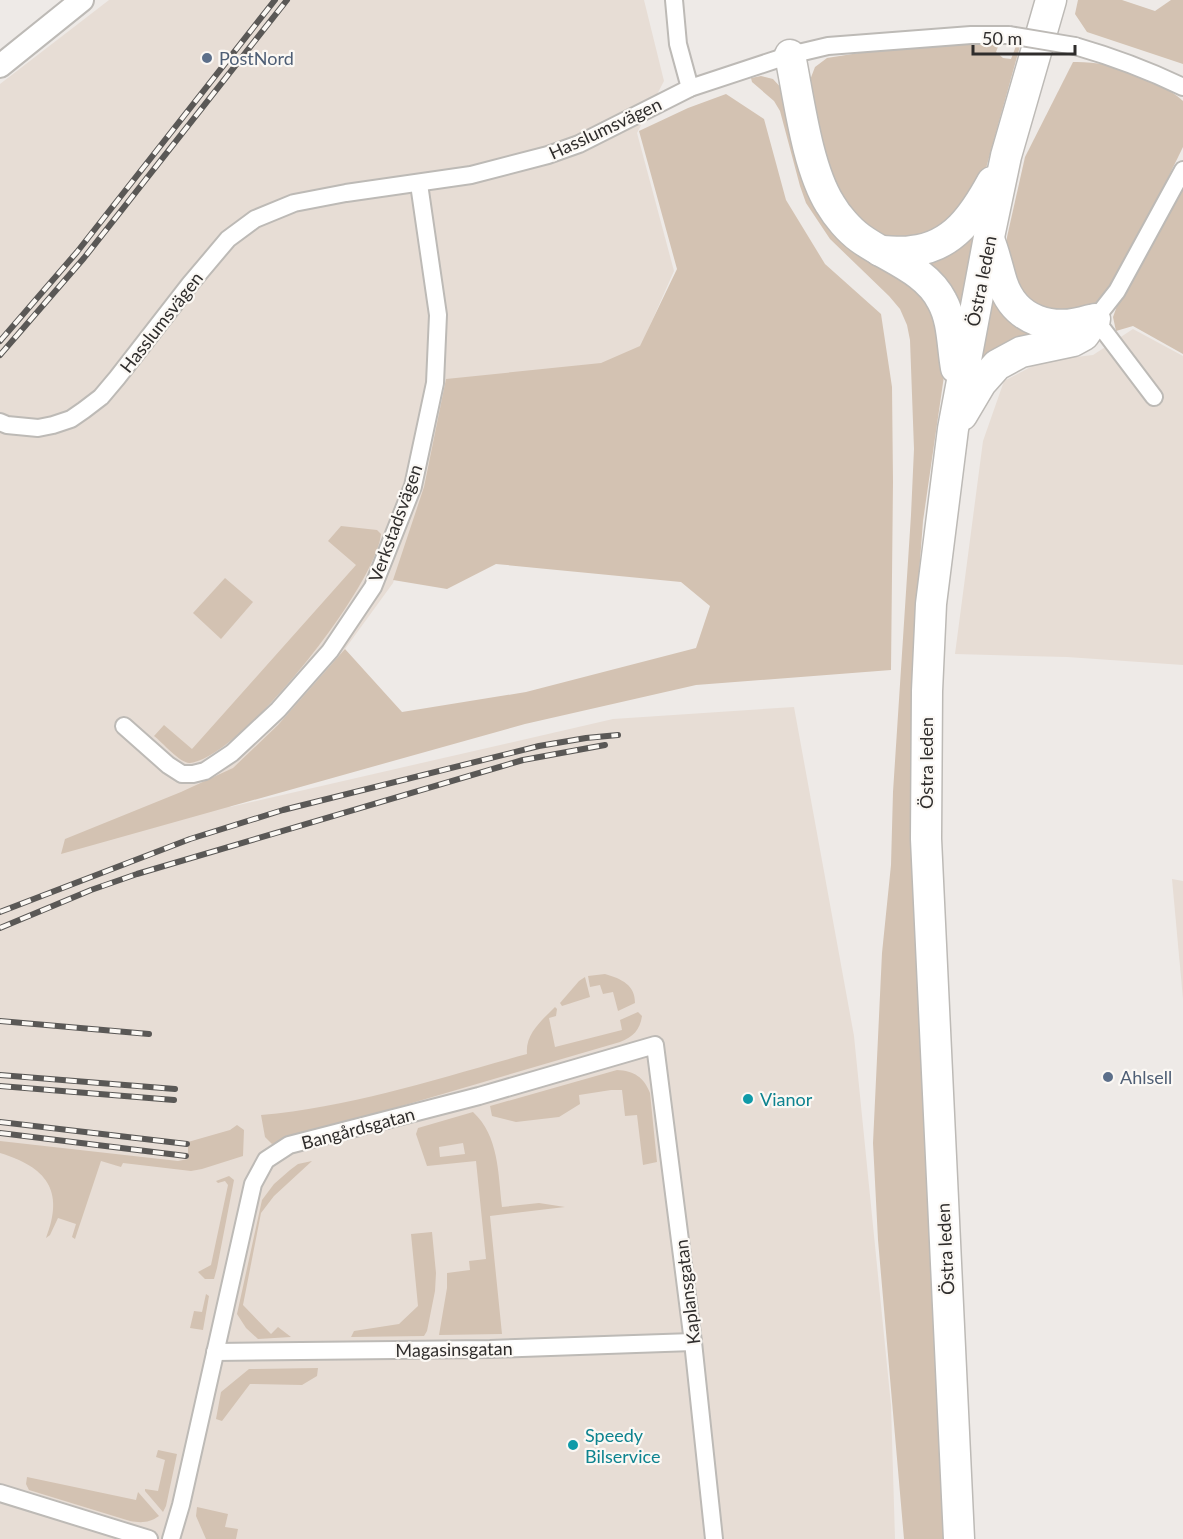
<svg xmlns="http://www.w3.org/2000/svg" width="1183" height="1539" font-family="Lato,sans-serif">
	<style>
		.built { fill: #e7ddd5 }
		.green { fill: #d3c2b2; fill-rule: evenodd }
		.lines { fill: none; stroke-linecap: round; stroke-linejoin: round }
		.street-casing { stroke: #bdbab6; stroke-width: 20 }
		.secondary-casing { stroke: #bdbab6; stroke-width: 26 }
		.highway-casing { stroke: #bdbab6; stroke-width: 33 }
		.street { stroke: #fff; stroke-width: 16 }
		.secondary { stroke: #fff; stroke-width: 22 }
		.highway { stroke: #fff; stroke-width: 30 }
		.rail-casing { stroke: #5a5856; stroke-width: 6 }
		.rail { stroke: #fbf8f4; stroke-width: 4; stroke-dasharray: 11; stroke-linecap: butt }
		.street-bridge-casing { stroke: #bdbab6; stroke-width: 20; stroke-linecap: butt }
		.street-bridge { stroke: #fff; stroke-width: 16 }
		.service-dot { fill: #5c6f8a; stroke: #fbf8f4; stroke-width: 2 }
		.culture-dot { fill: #0f9aa8; stroke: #fbf8f4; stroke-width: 2 }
		.labels { text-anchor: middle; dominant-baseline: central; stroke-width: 4.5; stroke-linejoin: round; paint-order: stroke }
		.service-label { font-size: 18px; fill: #4e5e75; stroke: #fbf8f4; text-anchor: start }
		.street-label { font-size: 18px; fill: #2f2d2c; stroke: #fbf8f4 }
		.culture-label { font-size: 18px; fill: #0d838f; stroke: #fbf8f4; text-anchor: start }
	</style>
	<rect width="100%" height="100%" fill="#eeeae7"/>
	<g class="built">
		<polygon points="109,0 644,0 664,81 637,133 674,271 640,348 424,492 393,583 230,807 613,719 794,707 854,1036 891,1405 895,1539 0,1539 0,84"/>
		<polygon points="1133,329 1183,356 1183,665 1067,657 955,654 983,441 1004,381 1042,361 1093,355"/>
		<polygon points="1172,879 1183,881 1183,999"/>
	</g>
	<g class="green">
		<polygon points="1078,0 1122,0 1155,11 1171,0 1183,0 1183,64 1087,32 1075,14"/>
		<polygon points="985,42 999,44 996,52 1003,58 1011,59 1016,46 1020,46 980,190 936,239 879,240 841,205 815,131 810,80 815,67 827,58 884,49"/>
		<path d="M1073,62C1112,61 1155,76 1183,101V147L1159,196L1107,290L1093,305L1078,315L1033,313L1006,264L1007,237L1025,157Z"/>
		<polygon points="761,76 773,79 784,91 807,183 940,313 944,376 923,521 917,601 912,717 912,852 945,1539 904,1539 878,1240 873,1143 882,953 891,865 893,792 911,515 914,449 910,340 907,325 900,309 889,296 830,239 806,203 800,186 780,111 774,101 752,82 751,78"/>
		<polygon points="726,94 764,119 786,200 825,264 881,314 892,387 893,482 891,670 696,685 525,724 61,854 65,839 181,792 233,768 278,725 345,649 402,712 526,692 696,648 710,606 681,582 496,564 447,589 393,580 424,487 446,379 601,363 640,346 677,269 639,131 688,108"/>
		<polygon points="1183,187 1183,354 1133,326 1116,331 1113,317 1117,306"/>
		<polygon points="979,215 960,327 908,257"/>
		<polygon points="990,286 1044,331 977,380"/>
		<path d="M341,526L377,530L381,534C376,586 242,757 190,763C181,764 162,742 154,736L164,725L192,749L356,565L328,541Z"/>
		<polygon points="225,578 253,602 221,639 193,613"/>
		<path d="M605,974C622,979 635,985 635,1003L618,1011L613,992L603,994L600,985L590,987L588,976Z"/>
		<polygon points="585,977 590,997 562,1006 560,1003 579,981"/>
		<path d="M555,1007L557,1009L556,1016L549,1018L555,1047L622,1030L620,1020L638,1012L642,1016C640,1030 633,1037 620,1042L272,1144L265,1137L261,1115C352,1107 439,1078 527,1054C525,1034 542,1020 555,1007Z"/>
		<path d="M617,1070C634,1071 644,1077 650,1093L657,1162L643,1165L637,1115L625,1116L622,1090H611L579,1095L580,1104L559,1117L516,1122L492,1116L490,1106Z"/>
		<path d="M473,1112C499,1136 498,1173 502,1207L539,1203L565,1207L490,1216L502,1334L439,1335L447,1288V1273L470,1270L469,1261L486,1259L476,1161L427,1166L416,1134L418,1128ZM463,1143L465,1154L440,1157L439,1147Z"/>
		<path d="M237,1125L244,1130L243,1156L202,1169L191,1171L123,1163L121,1167L101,1161L75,1239L72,1237L76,1224L58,1218L50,1235L46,1238C65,1190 46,1167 0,1153V1141L178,1161L188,1159V1142L230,1130Z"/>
		<polygon points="312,1161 274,1196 261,1213 243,1305 271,1334 278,1327 291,1337 258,1339 246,1328 237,1314 262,1200 274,1184 290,1170 298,1164"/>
		<polygon points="229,1176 234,1180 217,1268 214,1279 205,1279 198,1272 211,1265 228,1185 225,1181 218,1183 216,1181"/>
		<polygon points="432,1232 436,1273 435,1291 427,1331 424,1336 351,1337 354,1331 399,1324 418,1306 411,1234"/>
		<polygon points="206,1294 209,1296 203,1330 190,1328 194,1311 202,1312"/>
		<polygon points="318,1368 317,1376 302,1385 250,1384 222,1421 216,1419 221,1392 249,1369"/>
		<polygon points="158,1450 177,1454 166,1506 163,1512 145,1491 145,1489 158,1491 165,1460 156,1457"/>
		<path d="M27,1477L136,1500L138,1492L159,1516C149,1523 141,1523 130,1521L29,1490L26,1484Z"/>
		<polygon points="197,1507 228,1514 225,1527 238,1529 236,1539 206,1539 196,1516"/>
	</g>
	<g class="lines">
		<defs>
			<g id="street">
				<polyline points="674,0 678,44 690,88"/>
				<path d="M1075,46C1113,57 1148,70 1183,87"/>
				<polyline points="1154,397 1095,319 1117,291 1183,170"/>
				<polyline points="0,422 7,425 38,428 53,425 71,419 84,410 101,397 117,378 190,284 228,239 255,219 294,203 346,193 471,175 548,155 579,144 690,88 790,55 828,46 971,35 1009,35"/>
				<polyline points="124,726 168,765 182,774 193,774 205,771 232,753 278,710 330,651 373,587 413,486 435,383 438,315 419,184"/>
				<polyline points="215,1352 490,1349 693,1342"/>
				<polyline points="0,1493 149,1539"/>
				<polyline points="171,1539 181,1505 253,1184 266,1160 289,1145 479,1096 655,1045 693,1342 714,1539"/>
			</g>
			<polyline id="secondary" points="0,66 82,0"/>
			<g id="highway">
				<path d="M790,55C799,99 807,167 830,204C837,216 849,230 860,238C887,258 926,269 942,301C953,321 952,346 956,368"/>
				<path d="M990,242C995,255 998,269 1002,282C1015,322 1053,332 1090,320"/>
				<path d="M880,251C890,251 902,253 912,251C953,247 974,215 992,182"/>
				<polyline points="962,415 981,383 997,365 1021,352 1073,341 1084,335 1095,319"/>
				<polyline points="959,1539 926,839 927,691 931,604 953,429 989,237 1006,156 1051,0"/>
			</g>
		</defs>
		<use href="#street" class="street-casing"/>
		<use href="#secondary" class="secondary-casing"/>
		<use href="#highway" class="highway-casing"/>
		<use href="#street" class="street"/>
		<use href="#secondary" class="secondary"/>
		<use href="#highway" class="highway"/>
		<defs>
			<g id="rail">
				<polyline points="0,341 77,252 275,0"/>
				<polyline points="0,355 84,258 287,0"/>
				<polyline points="0,912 190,839 283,810 539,746 586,738 618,735"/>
				<polyline points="0,928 91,890 137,874 523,760 605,745"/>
				<polyline points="0,1021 149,1034"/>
				<polyline points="0,1075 175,1089"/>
				<polyline points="0,1086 174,1100"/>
				<polyline points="0,1122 187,1144"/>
				<polyline points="0,1133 186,1156"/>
			</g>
		</defs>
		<use href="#rail" class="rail-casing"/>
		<use href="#rail" class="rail"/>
		<defs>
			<polyline id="street-bridge" points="1009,35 1075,46"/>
		</defs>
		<use href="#street-bridge" class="street-bridge-casing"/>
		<use href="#street-bridge" class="street-bridge"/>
	</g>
	<g class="service-dot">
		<circle cx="207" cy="58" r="6"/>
		<circle cx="1108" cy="1077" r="6"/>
	</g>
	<g class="culture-dot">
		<circle cx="748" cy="1099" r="6"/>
		<circle cx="573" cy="1445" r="6"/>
	</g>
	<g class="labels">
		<g class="service-label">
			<text x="219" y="58">PostNord</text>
			<text x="1120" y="1077">Ahlsell</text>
		</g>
		<g class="street-label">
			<text transform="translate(605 128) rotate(-25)">Hasslumsvägen</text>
			<text transform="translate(981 281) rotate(-79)">Östra leden</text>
			<text transform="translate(161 322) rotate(-52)">Hasslumsvägen</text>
			<text transform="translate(395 523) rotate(-70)">Verkstadsvägen</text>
			<text transform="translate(926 763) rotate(-90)">Östra leden</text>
			<text transform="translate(358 1128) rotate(-15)">Bangårdsgatan</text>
			<text transform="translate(945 1249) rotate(-93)">Östra leden</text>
			<text transform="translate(687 1292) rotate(-97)">Kaplansgatan</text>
			<text transform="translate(454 1349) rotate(-1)">Magasinsgatan</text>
		</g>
		<g class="culture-label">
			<text x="760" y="1099">Vianor</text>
			<text x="585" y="1435">Speedy<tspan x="585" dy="21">Bilservice</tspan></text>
		</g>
	</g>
	<path d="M973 45v9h102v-9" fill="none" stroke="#2f2d2c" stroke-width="3"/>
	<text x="982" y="45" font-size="18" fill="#2f2d2c" stroke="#fbf8f4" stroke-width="4.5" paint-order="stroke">50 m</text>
</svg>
